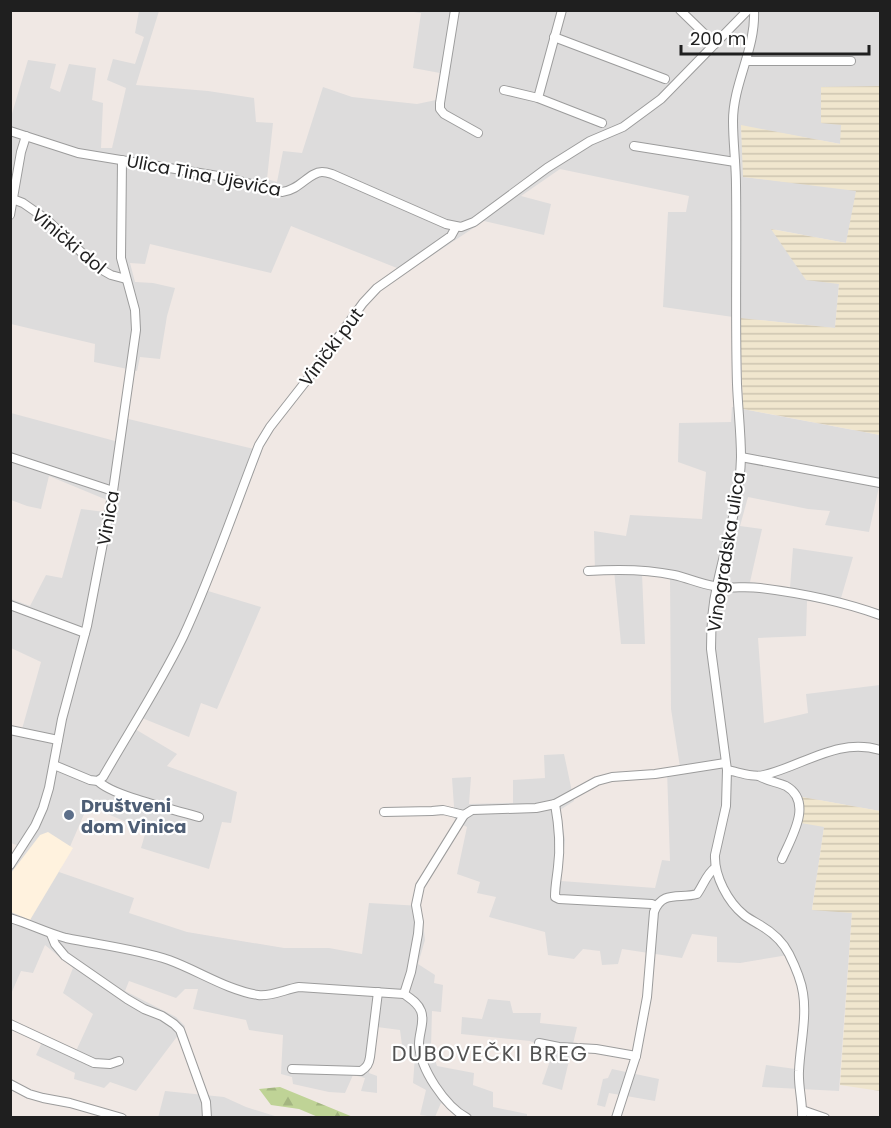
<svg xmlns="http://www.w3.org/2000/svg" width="891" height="1128" font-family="Poppins,sans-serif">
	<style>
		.residential { fill: #dddcdc }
		.education { fill: #fff2de }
		.farmland { fill: url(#farmland-rules) }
		.forest { fill: url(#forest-firs) }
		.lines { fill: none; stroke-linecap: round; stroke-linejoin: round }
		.minor-casing { stroke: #9c9c9c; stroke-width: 10 }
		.minor { stroke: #fff; stroke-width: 8 }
		.service-dot { fill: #5c6f8a; stroke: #fff; stroke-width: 2 }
		.labels { text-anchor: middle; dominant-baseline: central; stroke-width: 4.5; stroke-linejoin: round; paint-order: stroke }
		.street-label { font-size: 18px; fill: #1f1f1f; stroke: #fff }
		.service-label { font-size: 18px; font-weight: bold; fill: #4e5e75; stroke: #fff; text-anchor: start }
		.quarter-label { font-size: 21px; letter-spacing: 1.5px; fill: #525252; stroke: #fff }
	</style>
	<defs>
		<pattern id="farmland-rules" width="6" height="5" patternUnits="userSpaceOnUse" patternTransform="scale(1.5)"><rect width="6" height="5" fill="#f0e6ce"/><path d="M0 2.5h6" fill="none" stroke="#cdc5b0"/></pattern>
		<pattern id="forest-firs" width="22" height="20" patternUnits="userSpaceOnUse" patternTransform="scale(1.5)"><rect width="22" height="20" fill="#bfd396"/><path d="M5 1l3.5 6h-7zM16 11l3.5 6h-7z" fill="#a4b581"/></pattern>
	</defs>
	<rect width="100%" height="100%" fill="#f0e8e4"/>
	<g class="residential">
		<polygon points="139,11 159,11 136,85 208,91 254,98 256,122 273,123 267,179 277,182 283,151 302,153 323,87 352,97 417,104 436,100 440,73 413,68 421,13 406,11 880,11 880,86 822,87 841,125 841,144 741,126 744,177 857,190 846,243 772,229 839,283 835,328 740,318 663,307 668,212 686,212 689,196 560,169 521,196 551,204 544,235 484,221 407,272 291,226 271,273 150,244 145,264 130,263 135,282 153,283 175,288 167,316 160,359 140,357 137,371 94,362 95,344 11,324 11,117 28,60 56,64 50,88 60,92 69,64 96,68 92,100 103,103 101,148 112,148 126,88 107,80 113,59 135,64 144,37 135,33"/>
		<polygon points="732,407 880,435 880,486 879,487 869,532 825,525 830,511 808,509 748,497 740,526 762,529 750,582 790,588 793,548 853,557 839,605 807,601 806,636 758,638 764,723 808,713 806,694 880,685 880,811 802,797 804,810 824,827 812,909 852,912 839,1091 762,1087 766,1065 803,1070 808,991 794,954 740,963 717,962 717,937 692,934 682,958 622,949 618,964 602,965 600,951 583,949 574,959 548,955 545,932 489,917 496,897 477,893 480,882 457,874 467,827 455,821 452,778 471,777 469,804 513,803 513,780 545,778 544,755 564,754 574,801 560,810 565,840 561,881 655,888 662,860 670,861 667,770 680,767 671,709 670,577 642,574 645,644 621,644 614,570 595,573 594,531 626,536 630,515 702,519 706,472 678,462 679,423 731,422"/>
		<polygon points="11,413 115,441 120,417 262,451 208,591 261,607 217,709 201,703 189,737 142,718 135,729 177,754 167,766 237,792 231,823 222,822 209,869 141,848 146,831 88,805 59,872 134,898 129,913 187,932 284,948 329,948 362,954 369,903 421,906 425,940 418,964 435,975 434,983 443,985 441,1012 432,1011 431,1047 437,1066 474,1073 473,1085 493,1092 493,1107 527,1114 527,1117 462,1117 441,1103 435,1117 420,1115 426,1090 413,1083 415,1056 403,1053 400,1030 377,1027 369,1073 377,1076 377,1093 361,1091 365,1078 353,1075 345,1093 329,1092 293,1084 292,1077 281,1074 283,1035 249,1030 246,1020 193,1009 198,989 185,989 176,998 129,981 125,991 176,1017 185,1026 136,1091 110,1082 104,1088 74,1079 75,1073 36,1055 45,1036 76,1051 93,1014 63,993 73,968 45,945 33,973 21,971 11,994 11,858 19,846 11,843 11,727 22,729 41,662 11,648 11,599 30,606 46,575 62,578 81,509 105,512 107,500 49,476 41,509 27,506 11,500"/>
		<polygon points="488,999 510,1001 513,1013 541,1013 540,1023 577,1027 562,1090 542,1084 553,1052 530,1041 461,1034 462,1017 482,1019"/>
		<polygon points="612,1069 659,1079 655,1101 609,1093 605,1107 597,1105 603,1079 608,1078"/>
		<polygon points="165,1091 224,1097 246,1107 278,1117 158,1118"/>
	</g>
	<polygon class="education" points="48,832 73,848 30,920 11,912 11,873 40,835"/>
	<g class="farmland">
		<polygon points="880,86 880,435 743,409 740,318 835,328 839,284 806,280 771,229 846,243 856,191 743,177 741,125 840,144 841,125 821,123 821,87"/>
		<polygon points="802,797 880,811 880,1091 840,1085 852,913 812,910 824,827 801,823 804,810"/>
	</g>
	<polygon class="forest" points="280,1087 353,1117 318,1117 299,1109 271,1105 259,1089"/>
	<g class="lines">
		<defs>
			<g id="minor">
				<polyline points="455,10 440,103 440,109 444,114 478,133"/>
				<polyline points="680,10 715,44"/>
				<path d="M754,10C756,49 733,83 733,121C733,143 736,164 736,185C737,251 735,318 737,384C738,409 741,433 741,457C740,501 726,543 717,586C712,607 711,628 711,649L727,770L726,806L715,855C714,876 728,902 744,915C749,919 755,922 760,925C772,932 783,942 789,954C795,966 801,979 803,993C807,1018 800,1046 799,1071C798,1087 803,1102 802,1118"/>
				<polyline points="554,37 665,79"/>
				<polyline points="746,61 851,61"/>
				<polyline points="504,90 538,98 602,123"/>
				<polyline points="538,98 562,10"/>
				<path d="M10,131L78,153L224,177L282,192C300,190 309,172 322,172C325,172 329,173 332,174L446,224L461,227L474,222L547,168L590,141L623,127L661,99L748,10"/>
				<polyline points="634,146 735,162"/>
				<polyline points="10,198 23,203 46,219 97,267 111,275 126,279"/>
				<polyline points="10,215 21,152 26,136"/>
				<polyline points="10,457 113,491"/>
				<polyline points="741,457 880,483"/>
				<path d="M588,571C617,569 646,569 674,575C688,578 700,584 714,586C729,589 745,586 760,588C801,593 841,601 880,615"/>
				<polyline points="10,605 85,633"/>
				<polyline points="10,730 58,740"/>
				<path d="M54,765L90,780L98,781L103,777C130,730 159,686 183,637C212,575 234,509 259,445L270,427L310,376L363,303L377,288L451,236L456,227"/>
				<path d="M727,770C739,772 752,778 764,775C803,766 838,737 880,750"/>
				<path d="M759,776C767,781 777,782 786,786C814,802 791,838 782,859"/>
				<path d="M98,781C112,796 176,810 199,817"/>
				<path d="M555,804C559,826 561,845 558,867C557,877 555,886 555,897L559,899L652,904L656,906"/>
				<polyline points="384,812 432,811 443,810 464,815 472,810 536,808 555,804 597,781 612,777 655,774 725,763"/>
				<polyline points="10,865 35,826 43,808 49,788 62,719 87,626 97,574 113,491 136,330 135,310 121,258 122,160"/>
				<path d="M10,918C30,924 47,933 66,938C100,945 136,949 169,960C199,971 227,990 258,995C271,997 286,989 299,987L404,994C411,999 418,1003 421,1011C425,1021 419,1033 419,1044C420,1069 445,1106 467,1118"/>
				<polyline points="51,934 55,944 65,956 127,999 144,1009 162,1016 174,1024 180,1030 206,1102 207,1118"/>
				<polyline points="404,994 411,972 418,934 419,922 416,905 420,886 464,815"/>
				<polyline points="10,1024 94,1063 110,1064 119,1061"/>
				<polyline points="539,1043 559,1047 596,1049 636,1056"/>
				<path d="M292,1069L361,1071C367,1067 369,1064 370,1057L378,992"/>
				<polyline points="10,1084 29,1094 43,1098 70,1103 122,1118"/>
				<polyline points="802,1110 825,1118"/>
				<path d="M616,1118L636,1056L647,997L654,912C662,890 680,899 697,894C703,886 707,873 715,868"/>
			</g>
		</defs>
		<use href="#minor" class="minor-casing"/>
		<use href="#minor" class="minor"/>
	</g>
	<circle class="service-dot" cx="69" cy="815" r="6"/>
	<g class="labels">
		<g class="street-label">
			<text transform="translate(204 175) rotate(11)">Ulica Tina Ujevića</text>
			<text transform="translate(69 241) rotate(40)">Vinički dol</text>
			<text transform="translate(331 347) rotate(-53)">Vinički put</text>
			<text transform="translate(108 518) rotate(-80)">Vinica</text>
			<text transform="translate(726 552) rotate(-81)">Vinogradska ulica</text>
		</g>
		<g class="service-label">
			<text x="81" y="805">Društveni<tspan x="81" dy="21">dom Vinica</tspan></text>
		</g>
		<g class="quarter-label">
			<text x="490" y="1053">DUBOVEČKI BREG</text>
		</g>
	</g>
	<rect width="891" height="1128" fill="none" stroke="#1f1f1f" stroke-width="24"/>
	<path d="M681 45v9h188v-9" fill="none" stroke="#1f1f1f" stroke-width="3"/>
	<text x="690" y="45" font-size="18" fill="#1f1f1f" stroke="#ffffff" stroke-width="4.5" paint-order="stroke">200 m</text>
</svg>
